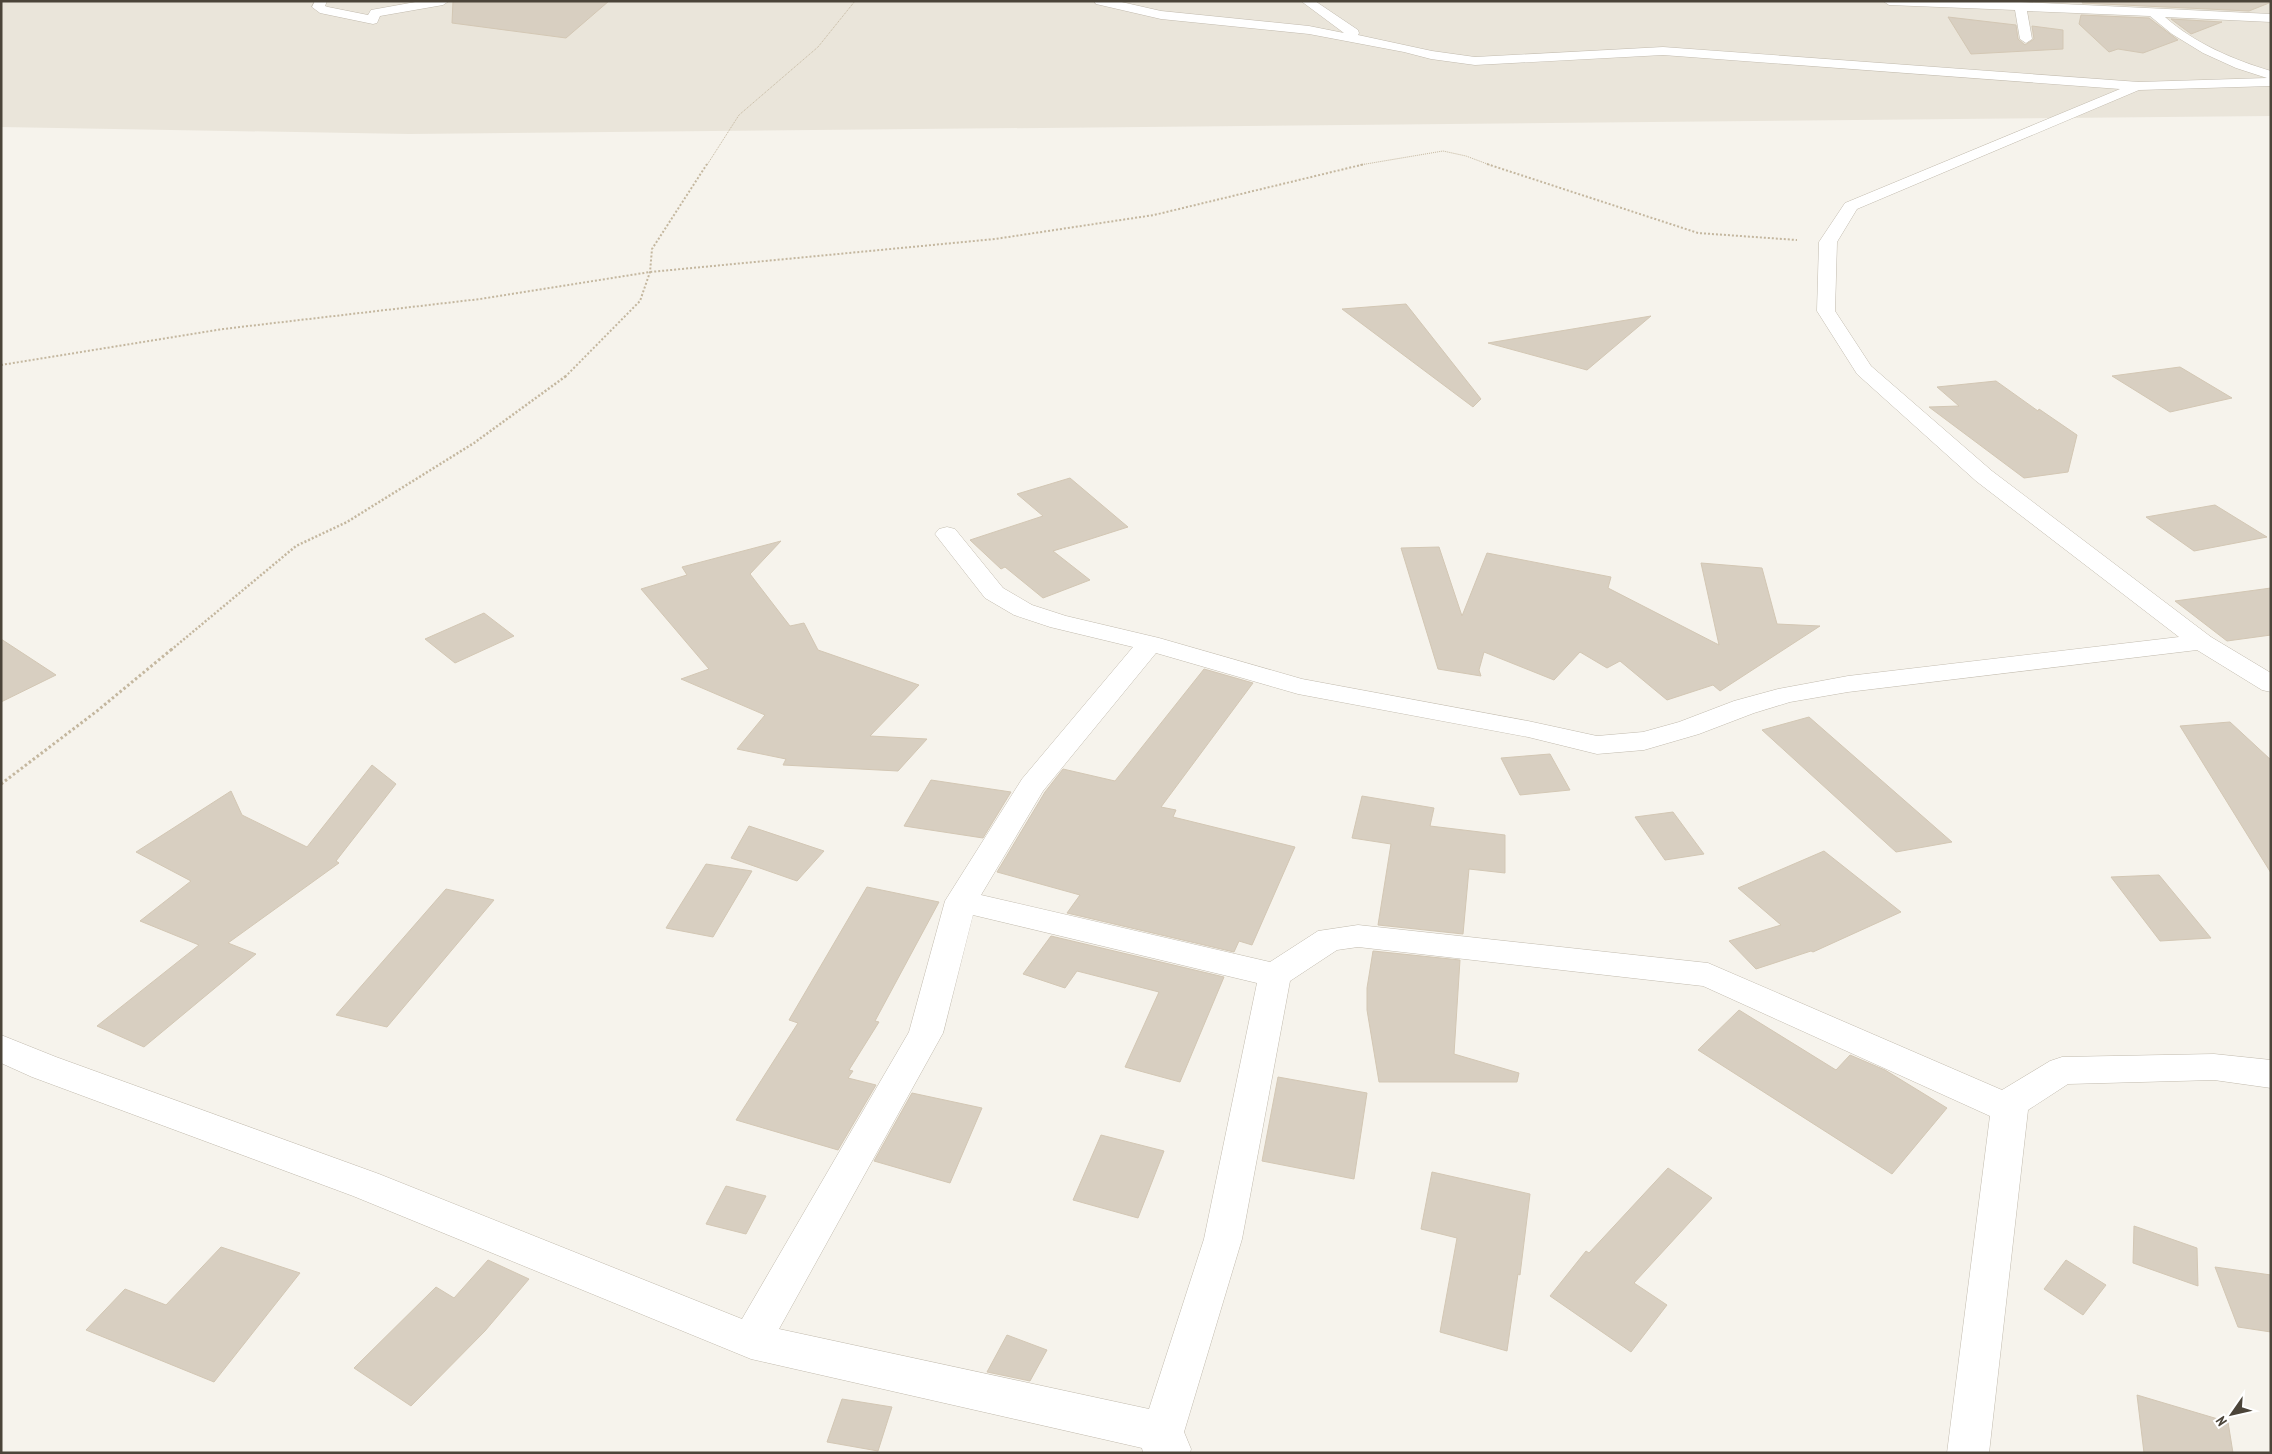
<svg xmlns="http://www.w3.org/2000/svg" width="2272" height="1454" font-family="'PT Sans Narrow',sans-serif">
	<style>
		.residential { fill: #eae5da }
		.building { fill: #d8cfc1; stroke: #d3c7b4 }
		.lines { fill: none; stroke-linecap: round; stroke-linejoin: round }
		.minor-casing { stroke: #c2bbae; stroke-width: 1 }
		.path-far3 { stroke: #c4b79f; stroke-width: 1; stroke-dasharray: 1 1; stroke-linecap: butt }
		.path-far2 { stroke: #c4b79f; stroke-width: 2; stroke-dasharray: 2 2; stroke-linecap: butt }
		.path-far1 { stroke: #c4b79f; stroke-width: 2.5; stroke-dasharray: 2 2; stroke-linecap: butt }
		.path { stroke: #c4b79f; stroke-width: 3; stroke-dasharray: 2.5 2.5; stroke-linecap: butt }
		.minor { fill: #fff; fill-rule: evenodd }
	</style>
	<rect width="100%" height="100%" fill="#f6f3ec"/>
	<polygon class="residential" points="1,1 2271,1 2271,116 409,134 1,127"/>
	<g class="building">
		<polygon points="453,1 609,1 566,38 452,23"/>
		<polygon points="2083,1 2269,1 2269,3 2249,11 2082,3"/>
		<polygon points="2081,15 2149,18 2178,40 2143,53 2118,49 2109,52 2079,24"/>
		<polygon points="1948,17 2016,25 2018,39 2025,45 2034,39 2032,26 2063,30 2063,49 1971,54"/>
		<polygon points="2171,19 2222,22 2191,34"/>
		<polygon points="1406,304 1481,399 1473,407 1342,309"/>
		<polygon points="1651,316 1587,370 1488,343"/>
		<polygon points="2180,367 2232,398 2170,412 2112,376"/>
		<polygon points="1996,381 2038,411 2039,409 2077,435 2068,472 2024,478 1929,407 1959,406 1937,387"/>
		<polygon points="1070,478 1128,527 1053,551 1090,580 1043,598 1005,567 1001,569 970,540 1043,516 1017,494"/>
		<polygon points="2215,505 2267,537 2194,551 2146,517"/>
		<polygon points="781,541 750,574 790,626 804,623 818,650 919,685 870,736 927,739 898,771 783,765 786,759 737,749 765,715 681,679 709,669 641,589 687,575 682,567"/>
		<polygon points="1439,547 1462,616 1487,553 1611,577 1608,588 1719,645 1701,563 1762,568 1777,624 1820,626 1720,691 1713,685 1667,700 1620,661 1607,668 1580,652 1554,680 1484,652 1479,670 1481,676 1438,669 1401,548"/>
		<polygon points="2271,588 2271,635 2227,641 2175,601"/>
		<polygon points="484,613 514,636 455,663 425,639"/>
		<polygon points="1,639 56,675 1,702"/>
		<polygon points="1204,669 1253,683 1161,807 1176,810 1173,817 1295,847 1252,945 1239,941 1234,952 1067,913 1080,895 997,872 1045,792 1063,769 1115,781"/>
		<polygon points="1809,717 1952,842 1896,852 1762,730"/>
		<polygon points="2230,722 2271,760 2271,873 2180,726"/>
		<polygon points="1550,754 1570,790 1520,795 1501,758"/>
		<polygon points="372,765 396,784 336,861 339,863 228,943 256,954 144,1047 97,1026 199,945 140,921 191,881 136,852 231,791 242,815 307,847"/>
		<polygon points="931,780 1011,792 983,838 904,826"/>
		<polygon points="1362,796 1434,808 1430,826 1505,835 1505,873 1469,869 1463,934 1378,925 1391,844 1352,838"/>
		<polygon points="1673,812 1704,854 1665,860 1635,817"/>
		<polygon points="749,826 824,851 797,881 731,858"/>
		<polygon points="1824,851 1901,912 1813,952 1811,951 1756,969 1729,941 1781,925 1738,888"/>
		<polygon points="706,864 752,871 713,937 666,928"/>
		<polygon points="2159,875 2211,938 2160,941 2111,877"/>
		<polygon points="867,887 939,902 875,1021 879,1022 849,1070 853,1071 848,1078 876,1085 838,1150 736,1120 798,1023 789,1020"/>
		<polygon points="446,889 494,900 387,1027 336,1015"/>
		<polygon points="1051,936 1224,977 1180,1082 1125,1067 1159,992 1077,971 1065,988 1023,974"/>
		<polygon points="1373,951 1460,960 1454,1054 1519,1073 1517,1082 1379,1082 1367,1010 1367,988"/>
		<polygon points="1739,1010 1836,1070 1850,1055 1885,1070 1947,1108 1892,1174 1698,1050"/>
		<polygon points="1278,1077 1367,1093 1354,1179 1262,1161"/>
		<polygon points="912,1093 982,1108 950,1183 874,1161"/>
		<polygon points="1101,1135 1164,1151 1138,1218 1073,1200"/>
		<polygon points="1668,1168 1712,1198 1634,1283 1667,1305 1631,1352 1550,1296 1586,1251 1589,1253"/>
		<polygon points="1432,1172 1530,1194 1520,1275 1518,1274 1507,1351 1440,1332 1457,1238 1421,1229"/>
		<polygon points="726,1186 766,1196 746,1234 706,1224"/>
		<polygon points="2134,1226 2197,1248 2198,1286 2133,1263"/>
		<polygon points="221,1247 300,1273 214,1382 86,1330 125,1289 166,1305"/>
		<polygon points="488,1260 529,1279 485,1331 411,1406 354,1368 436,1287 454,1298"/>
		<polygon points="2066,1260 2106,1285 2083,1315 2044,1289"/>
		<polygon points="2215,1267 2271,1275 2271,1332 2238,1327"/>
		<polygon points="1007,1335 1047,1350 1030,1381 987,1372"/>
		<polygon points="2137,1395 2228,1422 2233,1453 2144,1453"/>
		<polygon points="842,1399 892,1407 878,1451 827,1442"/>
	</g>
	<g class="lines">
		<defs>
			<g id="minor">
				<polygon points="315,1 327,1 325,6 328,7 368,15 371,10 421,1 449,1 443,5 380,16 377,23 373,24 320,13 312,7"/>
				<path d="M1094,1H1117L1161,11L1309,26L1344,33L1301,1H1315L1358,30L1359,33L1358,35L1432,51L1475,57L1663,47L2139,82L2267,78L2236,68L2203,53L2172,34L2150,16L2027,11L2032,39L2026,43L2020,39L2015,10L1889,5L1883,1L2020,2L2271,14V22L2165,17C2194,43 2234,60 2271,71V86L2139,90L1857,209L1837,242L1835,311L1871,366L1992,471L2211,637L2271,673V692L2262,690L2197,650L1848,692L1790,702L1754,713L1699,734L1644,750L1597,754L1528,737L1298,694L1156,653L1043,791L981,895L1270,962L1318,931L1358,925L1708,963L2002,1090L2050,1061L2062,1057L2214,1054L2271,1060V1088L2214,1080L2068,1084L2028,1110L1989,1453H1947L1990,1116L1703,986L1358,947L1337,950L1290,981L1242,1239L1184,1432L1191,1449L1190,1453H1143L1142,1448L751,1359L353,1196L32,1077L1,1063V1035L56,1057L379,1174L742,1319L909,1032L945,901L1022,779L1133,647L1050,627L1014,615L985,598L935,534L939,529L947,527L955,529L1003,588L1032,605L1066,616L1159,638L1302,679L1528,721L1597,736L1643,732L1679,722L1734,701L1778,689L1848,676L2179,637L1976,481L1857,374L1817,311L1819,242L1845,203L2120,89L1663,55L1475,65L1431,59L1404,52L1309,34L1161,19L1096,4ZM973,915L1257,983L1204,1239L1149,1409L779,1329L943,1033Z"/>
			</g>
		</defs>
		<use href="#minor" class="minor-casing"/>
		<g class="path-far3">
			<polyline points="707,165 739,115 818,47 855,1"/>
			<polyline points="1360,165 1443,151 1466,156 1490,165"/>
		</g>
		<g class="path-far2">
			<polyline points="1487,164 1698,233 1797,240"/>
			<polyline points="1,365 223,329 480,299 650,272 995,239 1154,215 1365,164"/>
			<polyline points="565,377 640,301 650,272 652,249 707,164"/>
		</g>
		<polyline class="path-far1" points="171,650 296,546 347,522 474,443 566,376"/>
		<polyline class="path" points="1,784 97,711 172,649"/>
		<use href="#minor" class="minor"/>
	</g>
	<rect width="2272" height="1454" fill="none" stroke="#4b4439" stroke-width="5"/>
	<g transform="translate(2232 1414) rotate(236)" stroke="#ffffff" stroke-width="4" paint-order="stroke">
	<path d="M0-4L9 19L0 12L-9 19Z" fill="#4b4439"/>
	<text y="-8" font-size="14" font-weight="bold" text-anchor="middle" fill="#4b4439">N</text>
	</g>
</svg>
